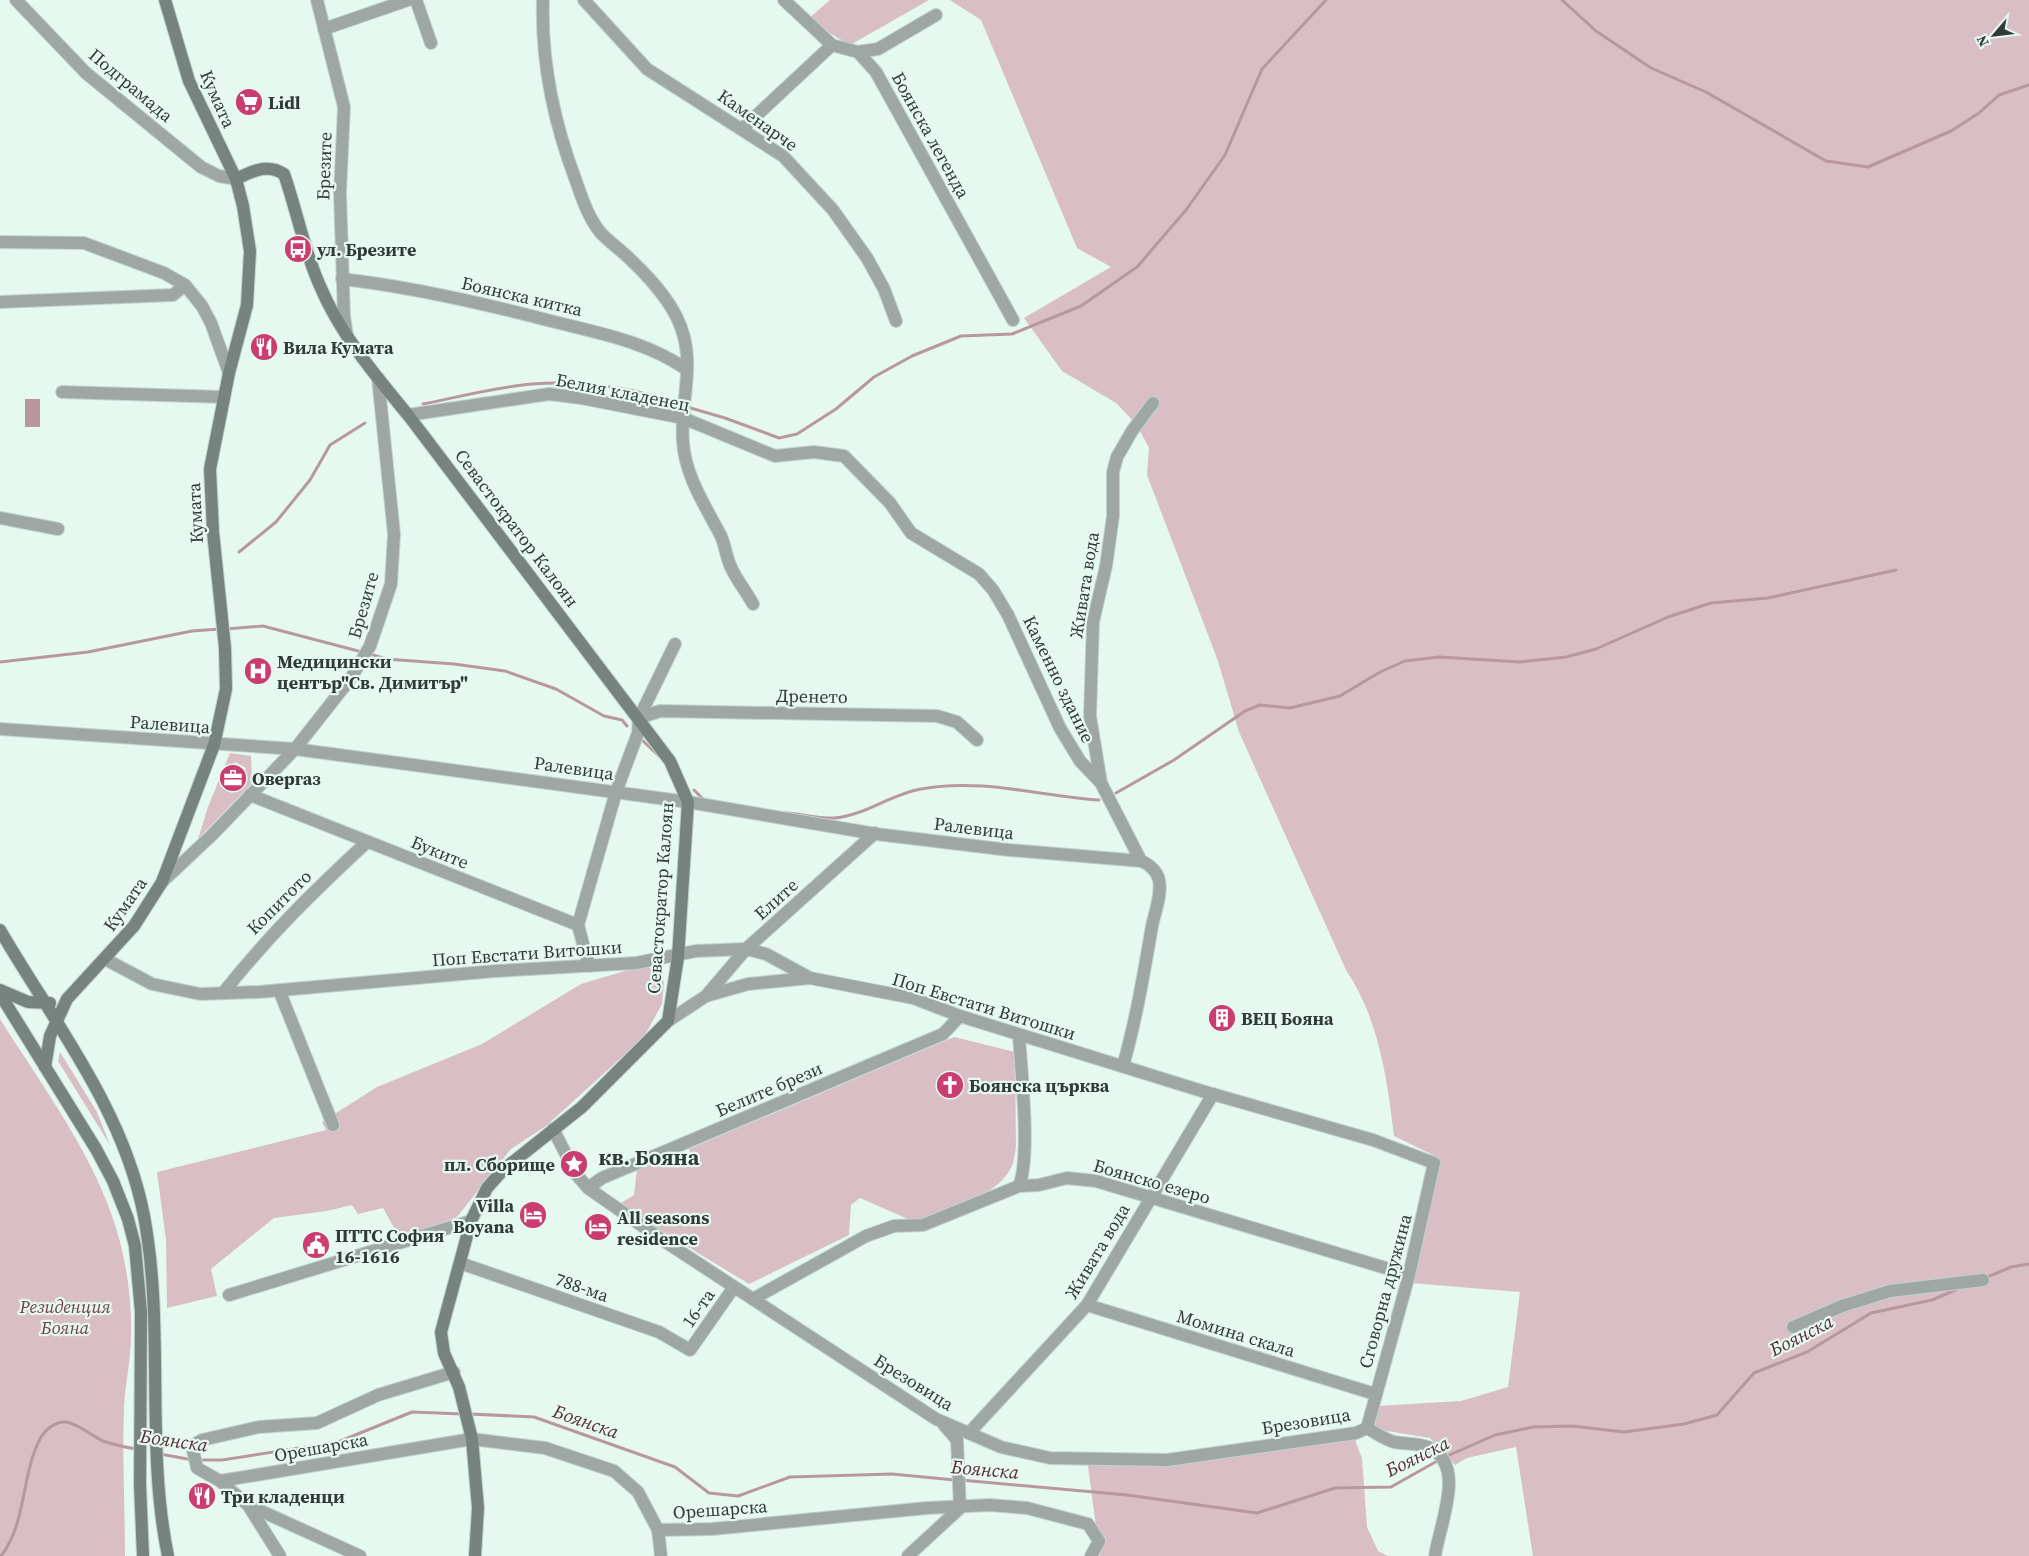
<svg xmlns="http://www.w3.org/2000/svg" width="2029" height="1556" font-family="'Source Serif 4',serif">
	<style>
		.green { fill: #d9bfc5; fill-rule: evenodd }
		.water { fill: #b9979f }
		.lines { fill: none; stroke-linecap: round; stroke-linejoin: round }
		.stream { stroke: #b9979f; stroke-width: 3 }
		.street-casing { stroke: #c1d3cc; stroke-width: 14 }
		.secondary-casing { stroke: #c1d3cc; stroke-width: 14 }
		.street { stroke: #9fa7a4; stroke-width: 12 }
		.secondary { stroke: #77837e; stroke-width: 12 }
		.labels { text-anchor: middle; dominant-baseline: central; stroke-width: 4.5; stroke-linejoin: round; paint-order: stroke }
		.street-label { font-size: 18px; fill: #323a37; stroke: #e5f9f1 }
		.poi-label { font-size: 18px; font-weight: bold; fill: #323a37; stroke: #e5f9f1; text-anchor: start }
		.park-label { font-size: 18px; font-style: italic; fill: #703e4c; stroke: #e5f9f1 }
		.water-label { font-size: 19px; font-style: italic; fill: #592937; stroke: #e5f9f1 }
		.district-label { font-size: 22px; font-weight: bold; fill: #323a37; stroke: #e5f9f1 }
	</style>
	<rect width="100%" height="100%" fill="#e5f9f1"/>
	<g class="green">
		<polygon points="830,0 929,0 850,45 807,20"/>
		<path d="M950,0H2029V1556H1533L1516,1447L1467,1458L1455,1465L1430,1438L1375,1429L1377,1406L1461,1401L1508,1387L1520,1292L1411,1283L1439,1169L1433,1155L1394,1136C1387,1078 1379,1019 1346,970L1239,732L1218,661L1147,475L1149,448L1137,425L1116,403L1062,371L1024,318L1111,267L1077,248L981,20Z"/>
		<path d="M230,753L251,756L252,783L198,839L208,807ZM235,762L246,768L232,793L221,787Z"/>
		<polygon points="646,967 656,969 664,982 662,1004 644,1037 546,1126 511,1149 457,1217 417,1233 398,1235 383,1208 358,1214 352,1205 327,1211 274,1218 211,1269 217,1296 167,1308 166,1240 157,1172 326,1130 322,1122 377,1087 482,1044 581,984 628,970"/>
		<path d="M0,1019C42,1086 94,1154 117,1231C127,1265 132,1301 131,1336C131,1360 125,1384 124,1408C122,1457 125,1507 125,1556H0Z"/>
		<path d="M954,1037L1015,1052L1016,1147C1015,1153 1014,1160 1012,1166C998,1197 946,1211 917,1223L860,1198L851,1205L849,1235L749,1284L642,1219L621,1203L634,1195L637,1169L660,1161L664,1165L678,1161L691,1154L689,1149Z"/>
		<polygon points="60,1052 97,1112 110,1145 58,1061"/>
		<polygon points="1356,1433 1356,1443 1362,1458 1367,1527 1378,1551 1388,1556 1100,1556 1087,1459 1167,1460"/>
	</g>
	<rect class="water" x="25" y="399" width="15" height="28"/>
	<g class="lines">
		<g class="stream">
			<polyline points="1562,0 1596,31 1651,68 1706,92 1826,161 1868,167 1951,131 1979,113 1999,95 2029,85"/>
			<path d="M423,404C459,397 496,387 532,384C577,380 640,388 682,405"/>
			<polyline points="687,407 725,418 779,438 797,434 836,409 874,377 912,356 961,336 1012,334 1081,306 1137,267 1186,210 1225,155 1262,69 1326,0"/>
			<polyline points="239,552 276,522 310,480 330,445 365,423"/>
			<polyline points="226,629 263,626 362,652"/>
			<polyline points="370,654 386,659 454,664 505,671 556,689 604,716 622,720 627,726"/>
			<polyline points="0,662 88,652 192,631 220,629"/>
			<polyline points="642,740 660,757"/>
			<polyline points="694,790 704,800"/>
			<polyline points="1116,793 1174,760 1245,711 1260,705 1290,708 1340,696 1380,672 1405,661 1439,657 1520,662 1566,657 1596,649 1668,617 1711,603 1768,598 1896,570"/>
			<path d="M786,813C802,814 820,819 835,818C866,815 891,794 921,789C982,778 1040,796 1099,800"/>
			<polyline points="1985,1278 2011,1267 2029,1264"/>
			<polyline points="470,1414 534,1417 675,1467 709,1493 738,1496 790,1477 892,1474 955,1480"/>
			<polyline points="160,1454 193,1460"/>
			<polyline points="1445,1457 1495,1435 1533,1427 1572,1426 1624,1432 1684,1424 1717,1415 1754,1373 1807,1352 1871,1313 1932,1300 1960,1288"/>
			<polyline points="199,1460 222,1460 338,1442 412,1412 463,1414"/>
			<polyline points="961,1480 1127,1495 1257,1513 1335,1488 1391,1487 1439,1460"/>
			<path d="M1,1556C27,1523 21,1473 41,1437C46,1429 56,1421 66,1422C77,1423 92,1436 103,1441C114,1445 125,1447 136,1449"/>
		</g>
		<defs>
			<g id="street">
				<polyline points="16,0 86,73 201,167 219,176 236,179"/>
				<polyline points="317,0 344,107 340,193 344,316 347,336"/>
				<polyline points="416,0 431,43"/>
				<path d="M543,0C541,62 554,123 576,181C582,198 588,217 600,232C609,242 621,250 631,260C652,280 677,307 684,337C693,371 680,408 683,442C685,476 706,507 721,536C725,545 726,556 730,565C735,578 746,591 753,604"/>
				<polyline points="584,0 647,69 783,156 833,210 867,258 884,289 896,321"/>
				<polyline points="784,0 832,45 858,52 876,72 1013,320"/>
				<polyline points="324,29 408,0"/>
				<polyline points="858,52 878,49 936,15"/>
				<polyline points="743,128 832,45"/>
				<polyline points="0,242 84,243 164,273 185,285 202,306 211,323 229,373"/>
				<path d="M342,279C413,287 482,303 551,321C598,333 645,341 686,369"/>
				<polyline points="0,302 173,295 185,285"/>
				<polyline points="62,392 224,397"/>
				<path d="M408,415L549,394L581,398L683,418L775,456L814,452L844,456L890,503L911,533L979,574L993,590L1008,615L1060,728L1080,761L1101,783L1141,861C1149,864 1157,871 1159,880C1162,894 1155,912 1152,926C1144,973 1136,1020 1123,1066"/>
				<polyline points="0,518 58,529"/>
				<polyline points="639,718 660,711 937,716 957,722 977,740"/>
				<polyline points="0,729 295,749 688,802 876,834 1009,850 1141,861"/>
				<polyline points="1101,783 1090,716 1093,622 1106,566 1113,516 1113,472 1117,457 1132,431 1153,403"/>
				<polyline points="250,795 578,925 589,966"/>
				<polyline points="162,882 212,835 295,749 351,678 370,646 391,584 394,534 378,378"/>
				<polyline points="578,925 616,792 638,733 639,718 675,644"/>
				<polyline points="105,959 152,984 200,994 259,992 495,971 636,963 696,951 746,949 766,954 810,978 913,998 960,1016 1202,1091 1373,1140 1434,1163 1409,1275 1367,1428"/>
				<polyline points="279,990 333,1125"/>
				<path d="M223,993C268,936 314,891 367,842"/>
				<polyline points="706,996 746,949 875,833"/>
				<polyline points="668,1021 706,996 748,984 810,978"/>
				<polyline points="553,1129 576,1174 588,1188 658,1237 936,1419 1001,1447 1050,1458 1167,1460 1356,1433 1367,1428"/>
				<path d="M1019,1186C1031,1156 1021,1071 1019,1035"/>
				<polyline points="588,1188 602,1178 943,1034 960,1016"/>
				<polyline points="460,1263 659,1332 690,1350 734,1287"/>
				<polyline points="229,1295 471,1221"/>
				<polyline points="753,1299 866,1236 894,1226 923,1225 1019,1186 1039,1185 1067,1178 1096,1181 1409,1275"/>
				<polyline points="1087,1305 1375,1394"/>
				<polyline points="1793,1327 1842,1306 1890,1291 1983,1280"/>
				<polyline points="944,1425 957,1440 960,1508"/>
				<path d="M1367,1428C1376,1433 1384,1439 1394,1442C1405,1444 1417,1443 1428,1447C1468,1464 1439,1525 1435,1556"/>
				<polyline points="969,1433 1087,1305 1213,1094"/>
				<polyline points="220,1481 472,1439 545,1448 614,1471 638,1492 658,1530 712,1529 927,1508 990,1505 1027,1508 1088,1524 1099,1541 1091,1556"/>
				<polyline points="248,1505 280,1556"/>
				<polyline points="658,1530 661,1556"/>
				<polyline points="360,1556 248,1505 220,1481 197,1468 192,1446 202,1440 259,1427 317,1423 378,1395 454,1372"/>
				<polyline points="908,1556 960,1508"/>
			</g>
			<g id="secondary">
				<path d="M236,179C253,171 267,163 284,174C297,211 304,251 320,286C340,334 375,375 408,415L670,761L688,802L678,957L668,1021L582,1107L504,1169L487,1188L471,1221L441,1332L444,1353L459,1387L472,1439L478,1508L475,1556"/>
				<path d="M0,930C53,1021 124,1110 144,1216C165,1328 145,1445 168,1556"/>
				<polyline points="0,990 28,1002 50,1003"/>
				<polyline points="0,994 96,1149 113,1181 128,1219 135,1246 141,1312 140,1485 143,1556"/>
				<polyline points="45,1067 50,1036 67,999 134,926 162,882 214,745 226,689 225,648 213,532 210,469 229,373 247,305 250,251 243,206 236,179 189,81 165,0"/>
			</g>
		</defs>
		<use href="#street" class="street-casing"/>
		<use href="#secondary" class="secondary-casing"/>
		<use href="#street" class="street"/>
		<use href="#secondary" class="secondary"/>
	</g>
	<defs>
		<symbol id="supermarket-disc" viewBox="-11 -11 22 22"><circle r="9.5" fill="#c93d70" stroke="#e5f9f1"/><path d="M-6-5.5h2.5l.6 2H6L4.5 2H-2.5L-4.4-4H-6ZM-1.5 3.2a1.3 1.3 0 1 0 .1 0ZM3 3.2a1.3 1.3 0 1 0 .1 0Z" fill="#fff"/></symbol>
		<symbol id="bus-disc" viewBox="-11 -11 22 22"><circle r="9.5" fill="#c93d70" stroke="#e5f9f1"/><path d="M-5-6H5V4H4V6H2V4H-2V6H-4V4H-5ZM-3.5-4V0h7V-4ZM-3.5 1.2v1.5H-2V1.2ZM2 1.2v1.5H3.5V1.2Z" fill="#fff"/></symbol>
		<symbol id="restaurant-disc" viewBox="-11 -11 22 22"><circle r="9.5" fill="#c93d70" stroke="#e5f9f1"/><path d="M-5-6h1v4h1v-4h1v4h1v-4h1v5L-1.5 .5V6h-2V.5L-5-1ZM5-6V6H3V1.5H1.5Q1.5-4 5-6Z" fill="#fff"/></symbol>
		<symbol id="hospital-disc" viewBox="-11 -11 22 22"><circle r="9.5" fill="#c93d70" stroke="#e5f9f1"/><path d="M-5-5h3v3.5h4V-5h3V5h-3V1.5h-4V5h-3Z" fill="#fff"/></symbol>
		<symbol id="office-disc" viewBox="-11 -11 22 22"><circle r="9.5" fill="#c93d70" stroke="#e5f9f1"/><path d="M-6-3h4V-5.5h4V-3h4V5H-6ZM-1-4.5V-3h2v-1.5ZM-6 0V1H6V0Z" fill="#fff"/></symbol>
		<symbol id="building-disc" viewBox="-11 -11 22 22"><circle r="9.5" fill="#c93d70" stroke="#e5f9f1"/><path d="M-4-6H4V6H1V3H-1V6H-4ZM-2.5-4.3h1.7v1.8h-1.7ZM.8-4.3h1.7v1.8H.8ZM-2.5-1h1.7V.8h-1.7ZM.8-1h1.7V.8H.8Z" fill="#fff"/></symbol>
		<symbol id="church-disc" viewBox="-11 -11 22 22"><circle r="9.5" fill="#c93d70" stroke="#e5f9f1"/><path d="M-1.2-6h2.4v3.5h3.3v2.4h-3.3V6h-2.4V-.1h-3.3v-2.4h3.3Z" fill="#fff"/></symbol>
		<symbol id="sight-disc" viewBox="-11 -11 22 22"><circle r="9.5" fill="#c93d70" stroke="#e5f9f1"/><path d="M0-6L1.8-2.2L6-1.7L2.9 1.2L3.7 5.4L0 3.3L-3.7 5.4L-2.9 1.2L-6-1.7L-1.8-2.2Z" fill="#fff"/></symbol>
		<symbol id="hotel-disc" viewBox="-11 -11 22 22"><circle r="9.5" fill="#c93d70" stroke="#e5f9f1"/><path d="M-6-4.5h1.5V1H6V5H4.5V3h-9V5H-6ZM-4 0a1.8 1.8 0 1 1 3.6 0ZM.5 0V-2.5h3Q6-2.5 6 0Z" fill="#fff"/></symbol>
		<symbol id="civic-disc" viewBox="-11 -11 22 22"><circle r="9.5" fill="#c93d70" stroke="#e5f9f1"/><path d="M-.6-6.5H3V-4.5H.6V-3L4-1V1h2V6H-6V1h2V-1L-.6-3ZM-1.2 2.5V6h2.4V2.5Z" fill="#fff"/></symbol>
	</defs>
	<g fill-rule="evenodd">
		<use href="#supermarket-disc" x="233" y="86" width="32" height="32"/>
		<use href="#bus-disc" x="282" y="233" width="32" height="32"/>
		<use href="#restaurant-disc" x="248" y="331" width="32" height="32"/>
		<use href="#hospital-disc" x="242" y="655" width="32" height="32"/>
		<use href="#office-disc" x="217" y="762" width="32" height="32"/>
		<use href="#building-disc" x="1206" y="1002" width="32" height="32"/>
		<use href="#church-disc" x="934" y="1069" width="32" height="32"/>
		<use href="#sight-disc" x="558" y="1148" width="32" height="32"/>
		<use href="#hotel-disc" x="517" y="1199" width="32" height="32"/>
		<use href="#hotel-disc" x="582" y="1211" width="32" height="32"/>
		<use href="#civic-disc" x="300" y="1229" width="32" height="32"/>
		<use href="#restaurant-disc" x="186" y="1480" width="32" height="32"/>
	</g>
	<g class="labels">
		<g class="street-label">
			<text transform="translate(131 85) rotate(40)">Подграмада</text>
			<text transform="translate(218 99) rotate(66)">Кумата</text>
			<text transform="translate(758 120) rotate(35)">Каменарче</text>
			<text transform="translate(931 135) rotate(61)">Боянска легенда</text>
			<text transform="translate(324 166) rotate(-88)">Брезите</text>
			<text transform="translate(522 296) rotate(13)">Боянска китка</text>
			<text transform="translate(623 392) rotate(11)">Белия кладенец</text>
			<text transform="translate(195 513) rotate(-93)">Кумата</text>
			<text transform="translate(517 528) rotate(53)">Севастократор Калоян</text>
			<text transform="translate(1084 585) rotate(-81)">Живата вода</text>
			<text transform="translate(363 605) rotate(-74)">Брезите</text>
			<text transform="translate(1059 679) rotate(64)">Каменно здание</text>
			<text transform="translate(812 696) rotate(1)">Дренето</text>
			<text transform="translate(170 724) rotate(4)">Ралевица</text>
			<text transform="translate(574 768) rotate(8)">Ралевица</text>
			<text transform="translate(974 828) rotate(7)">Ралевица</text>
			<text transform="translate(440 852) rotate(22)">Буките</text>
			<text transform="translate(660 898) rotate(-86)">Севастократор Калоян</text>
			<text transform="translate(776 899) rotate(-42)">Елите</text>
			<text transform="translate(279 902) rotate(-45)">Копитото</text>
			<text transform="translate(125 904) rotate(-55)">Кумата</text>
			<text transform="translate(527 953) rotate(-4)">Поп Евстати Витошки</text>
			<text transform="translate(984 1006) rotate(17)">Поп Евстати Витошки</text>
			<text transform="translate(769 1089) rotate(-23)">Белите брези</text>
			<text transform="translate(1152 1181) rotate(16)">Боянско езеро</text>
			<text transform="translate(1097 1251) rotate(-59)">Живата вода</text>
			<text transform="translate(582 1287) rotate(19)">788-ма</text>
			<text transform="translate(1385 1291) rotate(-75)">Сговорна дружина</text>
			<text transform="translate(698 1308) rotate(-55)">16-та</text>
			<text transform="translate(1236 1333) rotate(17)">Момина скала</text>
			<text transform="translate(914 1382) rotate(32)">Брезовица</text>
			<text transform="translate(1306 1421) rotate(-9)">Брезовица</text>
			<text transform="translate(321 1447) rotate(-10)">Орешарска</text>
			<text transform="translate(720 1509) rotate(-4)">Орешарска</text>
		</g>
		<g class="poi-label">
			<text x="268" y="102">Lidl</text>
			<text x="317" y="249">ул. Брезите</text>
			<text x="283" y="347">Вила Кумата</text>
			<text x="277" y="661">Медицински<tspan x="277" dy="21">център"Св. Димитър"</tspan></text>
			<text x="252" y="778">Овергаз</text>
			<text x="1241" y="1018">ВЕЦ Бояна</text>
			<text x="969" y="1085">Боянска църква</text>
			<text x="555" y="1164" text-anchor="end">пл. Сборище</text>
			<text x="514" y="1205" text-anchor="end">Villa<tspan x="514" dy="21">Boyana</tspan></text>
			<text x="617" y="1217">All seasons<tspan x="617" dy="21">residence</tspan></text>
			<text x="335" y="1235">ПТТС София<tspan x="335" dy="21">16-1616</tspan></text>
			<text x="221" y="1496">Три кладенци</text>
		</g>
		<g class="park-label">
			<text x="65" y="1306">Резиденция<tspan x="65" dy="21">Бояна</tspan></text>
		</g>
		<g class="water-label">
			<text transform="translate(1801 1335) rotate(-27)">Боянска</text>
			<text transform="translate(586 1421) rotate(19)">Боянска</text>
			<text transform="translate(174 1440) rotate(8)">Боянска</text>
			<text transform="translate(1417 1456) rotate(-26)">Боянска</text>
			<text transform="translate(985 1469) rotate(5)">Боянска</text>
		</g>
		<g class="district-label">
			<text x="649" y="1157">кв. Бояна</text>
		</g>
	</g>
	<g transform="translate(1994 35) rotate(242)" stroke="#e5f9f1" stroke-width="4" paint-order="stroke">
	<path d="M0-4L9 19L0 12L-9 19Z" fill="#323a37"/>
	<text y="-8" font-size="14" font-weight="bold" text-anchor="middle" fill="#323a37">N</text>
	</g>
</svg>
